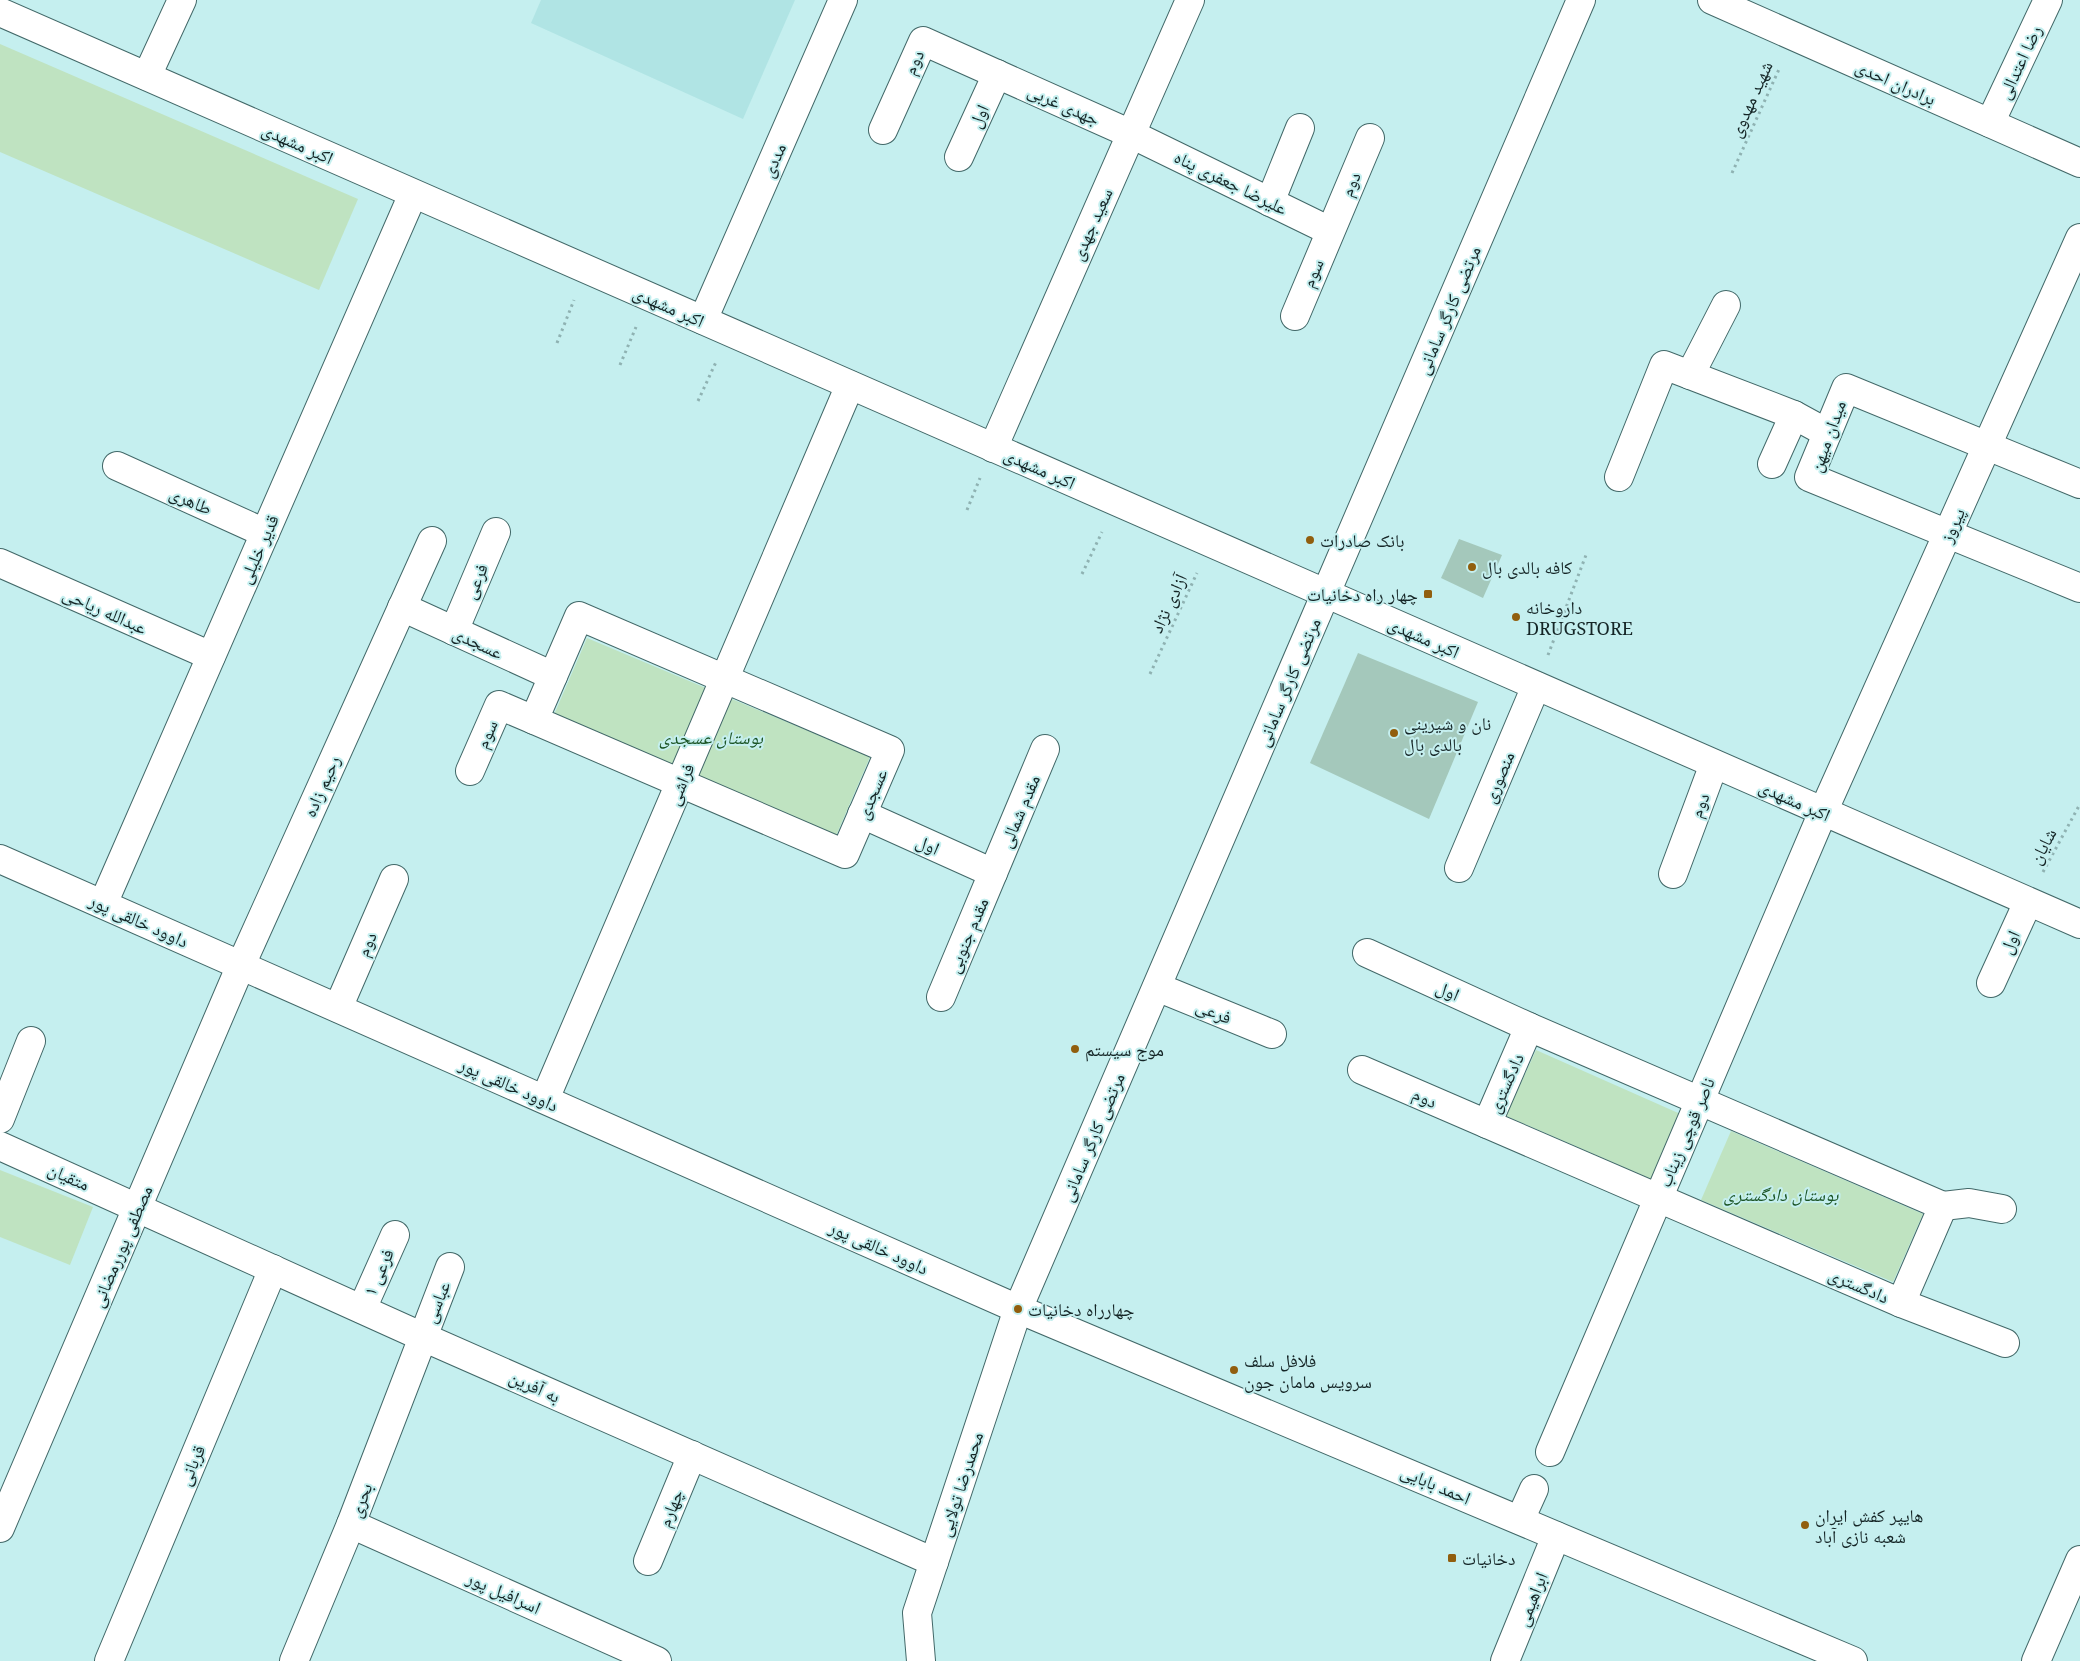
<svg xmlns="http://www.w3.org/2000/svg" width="2080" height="1661" font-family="'Noto Serif','Noto Naskh Arabic',serif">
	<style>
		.built { fill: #b0e4e4 }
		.green { fill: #bfe3c1 }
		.building { fill: #a4c8bb }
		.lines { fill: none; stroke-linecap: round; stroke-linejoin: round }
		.minor-casing { stroke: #426868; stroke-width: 30 }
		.major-casing { stroke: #426868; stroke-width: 30 }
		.path { stroke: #8fb2b2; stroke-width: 3; stroke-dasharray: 2.5 4; stroke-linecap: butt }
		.minor { stroke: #fff; stroke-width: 28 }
		.major { stroke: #fff; stroke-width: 28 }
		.poi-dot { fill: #915e0e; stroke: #c5efef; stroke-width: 2 }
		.labels { text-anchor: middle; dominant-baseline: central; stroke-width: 4; stroke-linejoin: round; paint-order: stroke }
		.street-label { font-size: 18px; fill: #152526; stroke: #c5efef }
		.poi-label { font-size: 18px; fill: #152526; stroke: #c5efef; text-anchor: start }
		.park-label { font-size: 18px; font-style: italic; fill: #1b5425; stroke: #c5efef }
	</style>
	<rect width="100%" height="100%" fill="#c5efef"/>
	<polygon class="built" points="541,0 795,0 743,119 531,23"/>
	<g class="green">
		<polygon points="0,44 358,199 319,290 0,152"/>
		<polygon points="587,638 870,757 836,836 553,717"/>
		<polygon points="1536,1050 1703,1124 1674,1189 1506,1116"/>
		<polygon points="1731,1131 1923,1214 1893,1282 1701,1200"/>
		<polygon points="0,1170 93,1207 70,1265 0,1237"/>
	</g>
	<g class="building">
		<polygon points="1459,539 1502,555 1483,598 1441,578"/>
		<polygon points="1358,653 1478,702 1429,819 1310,763"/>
	</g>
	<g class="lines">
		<defs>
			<g id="minor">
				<polyline points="1712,0 2080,163"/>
				<polyline points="0,12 2080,924"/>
				<polyline points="147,76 182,0"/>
				<polyline points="1990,123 2048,0"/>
				<polyline points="883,130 923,41 1131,134 1330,231"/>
				<polyline points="959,157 997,74"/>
				<polyline points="1270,202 1300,128"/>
				<polyline points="1295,316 1370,138"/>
				<polyline points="703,320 843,0"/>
				<polyline points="1690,375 1726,305"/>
				<polyline points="993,448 1190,0"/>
				<polyline points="1772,464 1794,415"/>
				<polyline points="117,466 265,533"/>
				<polyline points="1619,477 1664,365 1794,415 1827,433"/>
				<polyline points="2080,484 1846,388 1809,477 2080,588"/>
				<polyline points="0,563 211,656"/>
				<polyline points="402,607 553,676"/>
				<polygon points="579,616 890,750 845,854 534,720"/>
				<polyline points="454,631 496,532"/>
				<polyline points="470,771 499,705 534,720"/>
				<polyline points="862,814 993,873"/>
				<polyline points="1459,868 1536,686"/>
				<polyline points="1673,874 1714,764"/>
				<polyline points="103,904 413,194"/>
				<polyline points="1367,953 1529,1027"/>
				<polyline points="1991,983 2028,902"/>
				<polyline points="1157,987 1272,1034"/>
				<polyline points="941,997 1045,749"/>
				<polyline points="338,1008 394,879"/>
				<polygon points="1529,1027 1943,1206 1901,1303 1487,1124"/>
				<polyline points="1362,1070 1487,1124"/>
				<polyline points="545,1099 850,385"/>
				<polyline points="0,1119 31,1041"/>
				<polyline points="0,1146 423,1337 934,1562"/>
				<polyline points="1943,1206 1969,1203 2002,1209"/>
				<polyline points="1901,1303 2005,1343"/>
				<polyline points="362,1309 395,1235"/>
				<polyline points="1018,1309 1581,0"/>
				<polyline points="1550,1452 1823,812 2080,238"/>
				<polyline points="1520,1520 1534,1489"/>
				<polyline points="351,1524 657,1661"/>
				<polyline points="0,1528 241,965 432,541"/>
				<polyline points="648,1561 692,1455"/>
				<polyline points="109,1661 273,1269"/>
				<polyline points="294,1661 351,1524 450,1267"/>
				<polyline points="1505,1661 1556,1536"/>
				<polyline points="2036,1661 2080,1560"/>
			</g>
			<g id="major">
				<polyline points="0,859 1018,1309 1853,1661"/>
				<polyline points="921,1661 917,1613 1018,1309"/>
			</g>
		</defs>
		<use href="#minor" class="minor-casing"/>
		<use href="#major" class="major-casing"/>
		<g class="path">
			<polyline points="1732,173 1780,67"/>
			<polyline points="557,343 574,300"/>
			<polyline points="620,365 636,327"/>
			<polyline points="698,401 716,362"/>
			<polyline points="967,510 980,478"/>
			<polyline points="1082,574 1102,532"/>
			<polyline points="1548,655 1586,555"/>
			<polyline points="1150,674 1197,573"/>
			<polyline points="2043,872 2080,804"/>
		</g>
		<use href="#minor" class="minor"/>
		<use href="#major" class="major"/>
	</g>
	<g class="poi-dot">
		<circle cx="1310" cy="540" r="5"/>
		<circle cx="1472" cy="567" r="5"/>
		<rect x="1423" y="589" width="10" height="10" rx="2.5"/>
		<circle cx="1516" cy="617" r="5"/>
		<circle cx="1394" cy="733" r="5"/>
		<circle cx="1075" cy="1049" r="5"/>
		<circle cx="1018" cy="1309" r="5"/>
		<circle cx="1234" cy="1370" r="5"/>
		<circle cx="1805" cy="1525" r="5"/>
		<rect x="1447" y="1553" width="10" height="10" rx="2.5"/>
	</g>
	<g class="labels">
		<g class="street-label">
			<text transform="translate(913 62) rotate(-65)">دوم</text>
			<text transform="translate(2019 62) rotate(-65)">رضا اعتدالی</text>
			<text transform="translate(1896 82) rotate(24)">برادران احدی</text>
			<text transform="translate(1750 99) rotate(-66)">شهید مهدوی</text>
			<text transform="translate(1064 104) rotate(24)">جهدی غربی</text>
			<text transform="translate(978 116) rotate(-65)">اول</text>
			<text transform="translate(298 143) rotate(24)">اکبر مشهدی</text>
			<text transform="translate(773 160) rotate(-66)">مددی</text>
			<text transform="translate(1231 182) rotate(26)">علیرضا جعفری پناه</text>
			<text transform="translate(1350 184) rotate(-67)">دوم</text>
			<text transform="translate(1091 224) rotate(-66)">سعید جهدی</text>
			<text transform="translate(1312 273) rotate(-67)">سوم</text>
			<text transform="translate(669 306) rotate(24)">اکبر مشهدی</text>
			<text transform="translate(1448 310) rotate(-67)">مرتضی کارگر سامانی</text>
			<text transform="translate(1827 436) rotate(-70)">میدان میهن</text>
			<text transform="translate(1040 468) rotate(24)">اکبر مشهدی</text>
			<text transform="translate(191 500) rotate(24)">طاهری</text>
			<text transform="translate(1952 525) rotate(-66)">پیروز</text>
			<text transform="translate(258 549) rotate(-66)">قدیر خلیلی</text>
			<text transform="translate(475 581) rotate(-67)">فرعی</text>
			<text transform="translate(1168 603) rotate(-65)">آزادی نژاد</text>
			<text transform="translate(105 610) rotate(24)">عبدالله ریاحی</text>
			<text transform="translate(1424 637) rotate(24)">اکبر مشهدی</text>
			<text transform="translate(478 642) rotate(25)">عسجدی</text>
			<text transform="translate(1288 682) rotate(-67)">مرتضی کارگر سامانی</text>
			<text transform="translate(486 734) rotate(-67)">سوم</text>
			<text transform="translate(1498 777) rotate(-67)">منصوری</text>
			<text transform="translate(680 784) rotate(-67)">فراشی</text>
			<text transform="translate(321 786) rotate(-66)">رحیم زاده</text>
			<text transform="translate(871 794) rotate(-67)">عسجدی</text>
			<text transform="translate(1795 800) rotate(24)">اکبر مشهدی</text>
			<text transform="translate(1699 805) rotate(-69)">دوم</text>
			<text transform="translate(1019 811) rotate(-67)">مقدم شمالی</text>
			<text transform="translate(928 844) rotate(24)">اول</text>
			<text transform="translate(2042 846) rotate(-62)">شایان</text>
			<text transform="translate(139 920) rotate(24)">داوود خالقی پور</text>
			<text transform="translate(967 935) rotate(-67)">مقدم جنوبی</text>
			<text transform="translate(2009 942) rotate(-65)">اول</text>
			<text transform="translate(366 944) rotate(-67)">دوم</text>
			<text transform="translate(1448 990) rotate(24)">اول</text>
			<text transform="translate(1214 1011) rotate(22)">فرعی</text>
			<text transform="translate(1505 1083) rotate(-66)">دادگستری</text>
			<text transform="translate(509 1084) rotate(24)">داوود خالقی پور</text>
			<text transform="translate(1425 1097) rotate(24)">دوم</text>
			<text transform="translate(1686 1132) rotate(-67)">ناصر قوچی زیناب</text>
			<text transform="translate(1092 1137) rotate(-67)">مرتضی کارگر سامانی</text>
			<text transform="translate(69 1176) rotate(24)">متقیان</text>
			<text transform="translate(121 1246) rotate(-67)">مصطفی پوررمضانی</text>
			<text transform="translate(879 1247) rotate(24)">داوود خالقی پور</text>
			<text transform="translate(378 1272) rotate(-66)">فرعی ۱</text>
			<text transform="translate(1859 1285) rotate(23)">دادگستری</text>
			<text transform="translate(436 1302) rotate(-68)">عباسی</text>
			<text transform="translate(535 1386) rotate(24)">به آفرین</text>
			<text transform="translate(191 1465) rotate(-67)">قربانی</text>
			<text transform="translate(960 1484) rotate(-72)">محمدرضا تولایی</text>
			<text transform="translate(1436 1484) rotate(23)">احمد بابایی</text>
			<text transform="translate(360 1500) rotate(-69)">بحری</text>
			<text transform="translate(670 1508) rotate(-68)">چهارم</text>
			<text transform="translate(504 1592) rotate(24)">اسرافیل پور</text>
			<text transform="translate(1531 1599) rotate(-68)">ابراهیمی</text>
		</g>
		<g class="poi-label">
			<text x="1320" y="540">بانک صادرات</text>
			<text x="1482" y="567">کافه بالدی بال</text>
			<text x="1418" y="594" text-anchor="end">چهار راه دخانیات</text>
			<text x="1526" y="607">داروخانه<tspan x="1526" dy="21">DRUGSTORE</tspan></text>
			<text x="1404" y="723">نان و شیرینی<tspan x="1404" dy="21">بالدی بال</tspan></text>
			<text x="1085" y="1049">موج سیستم</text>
			<text x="1028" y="1309">چهارراه دخانیات</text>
			<text x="1244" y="1360">فلافل سلف<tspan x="1244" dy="21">سرویس مامان جون</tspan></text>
			<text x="1815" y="1515">هایپر کفش ایران<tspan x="1815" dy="21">شعبه نازی آباد</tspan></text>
			<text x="1462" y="1558">دخانیات</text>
		</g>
		<g class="park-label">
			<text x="711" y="737">بوستان عسجدی</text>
			<text x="1781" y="1194">بوستان دادگستری</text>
		</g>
	</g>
</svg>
